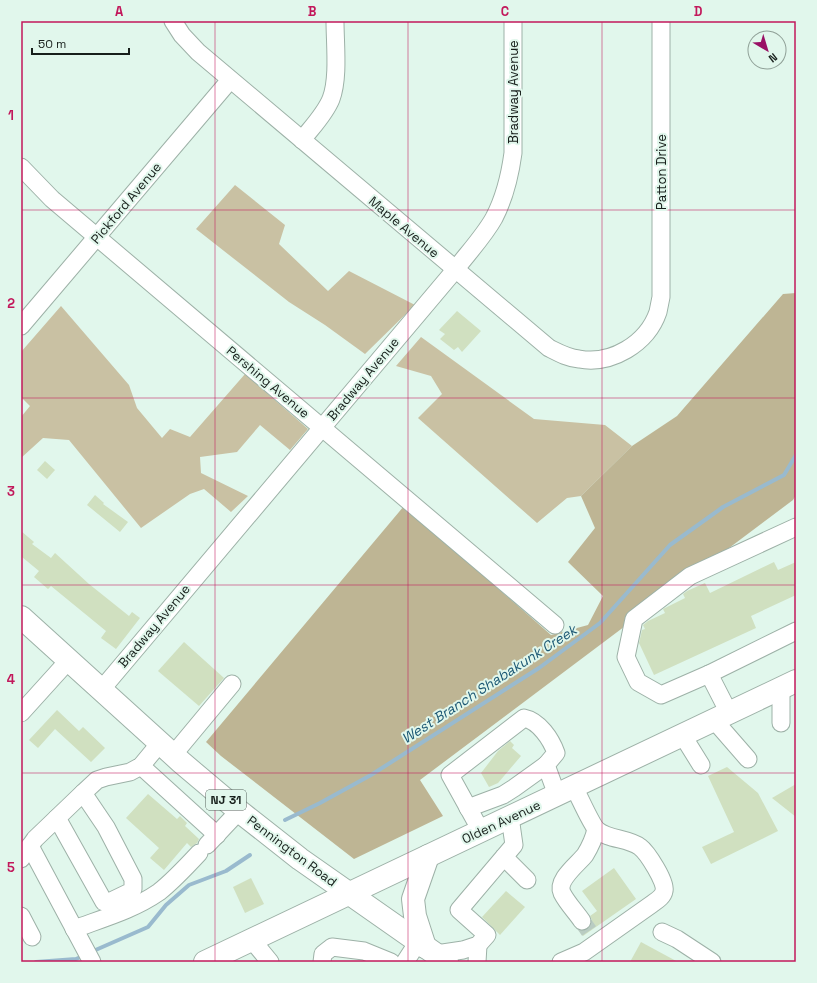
<svg xmlns="http://www.w3.org/2000/svg" width="817" height="983" font-family="'Space Grotesk',sans-serif">
	<style>
		.green { fill: #c9c1a3 }
		.forest { fill: #beb594 }
		.lines { fill: none; stroke-linecap: round; stroke-linejoin: round }
		.stream { stroke: #99bace; stroke-width: 4 }
		.building { fill: #d0e0c0 }
		.minor-tunnel { stroke: #b9ccc2; stroke-width: 17; stroke-dasharray: 17 8; stroke-linecap: butt }
		.minor-casing { stroke: #9db1a7; stroke-width: 19 }
		.major-casing { stroke: #9db1a7; stroke-width: 24 }
		.minor { stroke: #fff; stroke-width: 17 }
		.major { stroke: #fff; stroke-width: 22 }
		.grid { fill: none; stroke: #c2185b; stroke-width: 1; stroke-opacity: 0.55 }
		.labels { text-anchor: middle; dominant-baseline: central; stroke-width: 4; stroke-linejoin: round; paint-order: stroke }
		.shield { fill: #e1f7ec; stroke: #54605a; stroke-width: 1 }
		.shield-label { font-size: 12px; font-weight: bold; fill: #171f1b }
		.street-label { font-size: 13px; fill: #171f1b; stroke: #e1f7ec }
		.water-label { font-size: 14px; font-style: italic; fill: #1b5773; stroke: #e1f7ec }
		.neatline { fill: none; stroke: #c2185b; stroke-width: 1.5 }
		.grid-label { font-size: 13px; text-anchor: middle; font-weight: bold; fill: #c2185b }
	</style>
	<rect width="100%" height="100%" fill="#e1f7ec"/>
	<g class="green">
		<polygon points="235,185 285,225 279,244 328,291 349,271 415,305 365,354 325,325 289,302 196,229"/>
		<polygon points="61,306 129,385 137,408 162,438 170,429 190,437 245,374 308,429 290,450 260,425 237,452 200,457 201,473 248,496 231,512 204,489 190,494 141,528 69,440 43,438 21,458 21,417 30,406 21,397 21,352"/>
		<polygon points="421,337 534,419 605,425 632,446 581,496 567,498 537,523 418,418 442,394 431,376 396,366"/>
	</g>
	<polygon class="forest" points="796,293 796,495 793,500 420,780 443,816 354,859 221,756 206,742 404,506 551,635 588,625 603,596 568,562 595,528 581,496 632,446 677,416 783,294"/>
	<g class="lines">
		<g class="stream">
			<polyline points="285,820 320,803 371,775 539,668 600,623 670,545 723,507 784,475 796,455"/>
			<polyline points="91,952 148,927 166,905 189,885 226,871 250,855"/>
			<polyline points="36,962 76,959 83,956"/>
		</g>
	</g>
	<g class="building">
		<polygon points="457,311 481,331 462,352 458,347 454,350 440,339 445,334 439,330"/>
		<polygon points="45,461 55,470 47,479 37,470"/>
		<polygon points="95,495 104,503 103,504 128,522 120,532 87,505"/>
		<polygon points="21,531 34,542 32,544 51,558 55,553 89,584 129,616 132,612 140,618 116,649 101,638 106,631 51,586 48,589 34,577 39,571 22,557 21,558"/>
		<polygon points="774,562 778,570 796,562 796,595 751,616 756,628 654,675 639,643 642,630 645,629 643,625 648,621 665,613 663,609 685,598 683,594 687,591 705,583 710,593"/>
		<polygon points="184,642 224,678 199,706 158,671"/>
		<polygon points="57,710 79,731 83,727 105,748 91,762 55,729 38,748 29,740"/>
		<polygon points="510,741 514,745 512,748 521,756 498,783 489,787 481,773 498,751"/>
		<polygon points="727,767 758,793 778,831 711,864 702,847 734,832 708,776"/>
		<polygon points="796,784 796,817 772,798"/>
		<polygon points="148,794 177,819 180,816 187,823 185,826 199,839 197,843 191,847 187,843 164,870 150,858 159,848 126,818"/>
		<polygon points="614,868 636,899 583,936 579,930 583,931 588,929 591,925 592,920 590,916 597,911 582,891"/>
		<polygon points="251,878 264,904 245,913 233,887"/>
		<polygon points="506,891 525,907 500,935 482,917"/>
		<polygon points="641,942 678,962 630,962"/>
	</g>
	<g class="lines">
		<polyline class="minor-tunnel" points="582,921 589,931"/>
		<defs>
			<g id="minor">
				<path d="M173,21L182,35L198,52L549,348C559,353 568,358 579,359C611,365 647,344 658,312C659,307 660,302 661,297V21"/>
				<path d="M302,140C312,127 325,114 331,99C339,78 335,44 335,21"/>
				<polyline points="21,167 52,199 555,625"/>
				<polyline points="21,326 230,80"/>
				<polyline points="796,527 690,576 634,619 626,657 638,682 661,695 709,674 796,631"/>
				<polyline points="709,674 729,713"/>
				<polyline points="781,688 781,723"/>
				<path d="M101,690L455,270C468,253 484,236 494,218C505,197 510,175 513,153V21"/>
				<polyline points="21,713 68,661"/>
				<polyline points="714,720 748,759"/>
				<polyline points="683,736 701,765"/>
				<polyline points="173,755 232,684"/>
				<polyline points="141,766 217,835"/>
				<polyline points="468,808 503,795 514,788 546,765"/>
				<polyline points="57,818 104,902 107,903 132,891 133,889 133,879 106,827 83,793 97,780 106,777 130,772 141,766 160,743"/>
				<path d="M481,831L450,775L524,718C539,721 551,739 556,753L546,765L557,795"/>
				<polyline points="207,845 239,811"/>
				<polyline points="30,846 92,962"/>
				<polyline points="504,857 527,880"/>
				<polyline points="21,859 35,839 83,793"/>
				<polyline points="21,916 32,937"/>
				<path d="M582,921C576,912 567,903 562,893C556,880 578,864 585,855C590,847 594,838 596,829"/>
				<path d="M74,929C104,918 133,910 159,892C173,881 186,867 199,853"/>
				<polyline points="662,932 677,939 712,962"/>
				<polyline points="252,940 270,962"/>
				<polyline points="436,954 463,950 478,945 487,935 459,910 514,845 510,817"/>
				<polyline points="322,962 323,954 332,947 364,951 391,962"/>
				<polyline points="405,962 418,942"/>
				<polyline points="477,962 478,945"/>
				<path d="M561,962L584,952L652,904C656,901 663,897 664,891C667,883 647,852 640,847C628,838 609,840 597,830C591,824 579,796 574,787"/>
			</g>
			<g id="major">
				<polyline points="21,617 181,762 239,811 300,859 447,962"/>
				<polyline points="425,947 415,916 413,899 428,856"/>
				<polyline points="205,962 796,681"/>
			</g>
		</defs>
		<use href="#minor" class="minor-casing"/>
		<use href="#major" class="major-casing"/>
		<use href="#minor" class="minor"/>
		<use href="#major" class="major"/>
	</g>
	<path class="grid" d="M215,21V962M408,21V962M602,21V962M21,210H796M21,398H796M21,585H796M21,773H796"/>
	<g class="labels">
		<rect class="shield" x="206" y="790" width="40" height="20" rx="3"/>
		<g class="shield-label">
			<text x="226" y="800">NJ 31</text>
		</g>
		<g class="street-label">
			<text transform="translate(513 92) rotate(-90)">Bradway Avenue</text>
			<text transform="translate(661 172) rotate(-90)">Patton Drive</text>
			<text transform="translate(126 203) rotate(-50)">Pickford Avenue</text>
			<text transform="translate(404 227) rotate(40)">Maple Avenue</text>
			<text transform="translate(363 379) rotate(-50)">Bradway Avenue</text>
			<text transform="translate(268 382) rotate(40)">Pershing Avenue</text>
			<text transform="translate(154 626) rotate(-50)">Bradway Avenue</text>
			<text transform="translate(501 822) rotate(-25)">Olden Avenue</text>
			<text transform="translate(292 851) rotate(37)">Pennington Road</text>
		</g>
		<g class="water-label">
			<text transform="translate(489 684) rotate(-33)">West Branch Shabakunk Creek</text>
		</g>
	</g>
	<rect width="817" height="983" fill="none" stroke="#e1f7ec" stroke-width="44"/>
	<g transform="translate(767 50) rotate(142)"><circle r="19" fill="#e1f7ec" stroke="#90a198"/>
	<path d="M0-3L7 15L0 10L-7 15Z" fill="#991165"/>
	<text y="-6" font-size="11" font-weight="bold" text-anchor="middle" fill="#171f1b">N</text>
	</g>
	<path d="M32 48v6h97v-6" fill="none" stroke="#171f1b" stroke-width="2"/>
	<text x="38" y="48" font-size="12" fill="#171f1b" stroke="#e1f7ec" stroke-width="3" paint-order="stroke">50 m</text>
	<rect x="22" y="22" width="773" height="939" class="neatline"/>
	<g class="grid-label">
		<text x="119" y="16">A</text>
		<text x="312" y="16">B</text>
		<text x="505" y="16">C</text>
		<text x="698" y="16">D</text>
		<text x="11" y="120">1</text>
		<text x="11" y="308">2</text>
		<text x="11" y="496">3</text>
		<text x="11" y="684">4</text>
		<text x="11" y="872">5</text>
	</g>
</svg>
